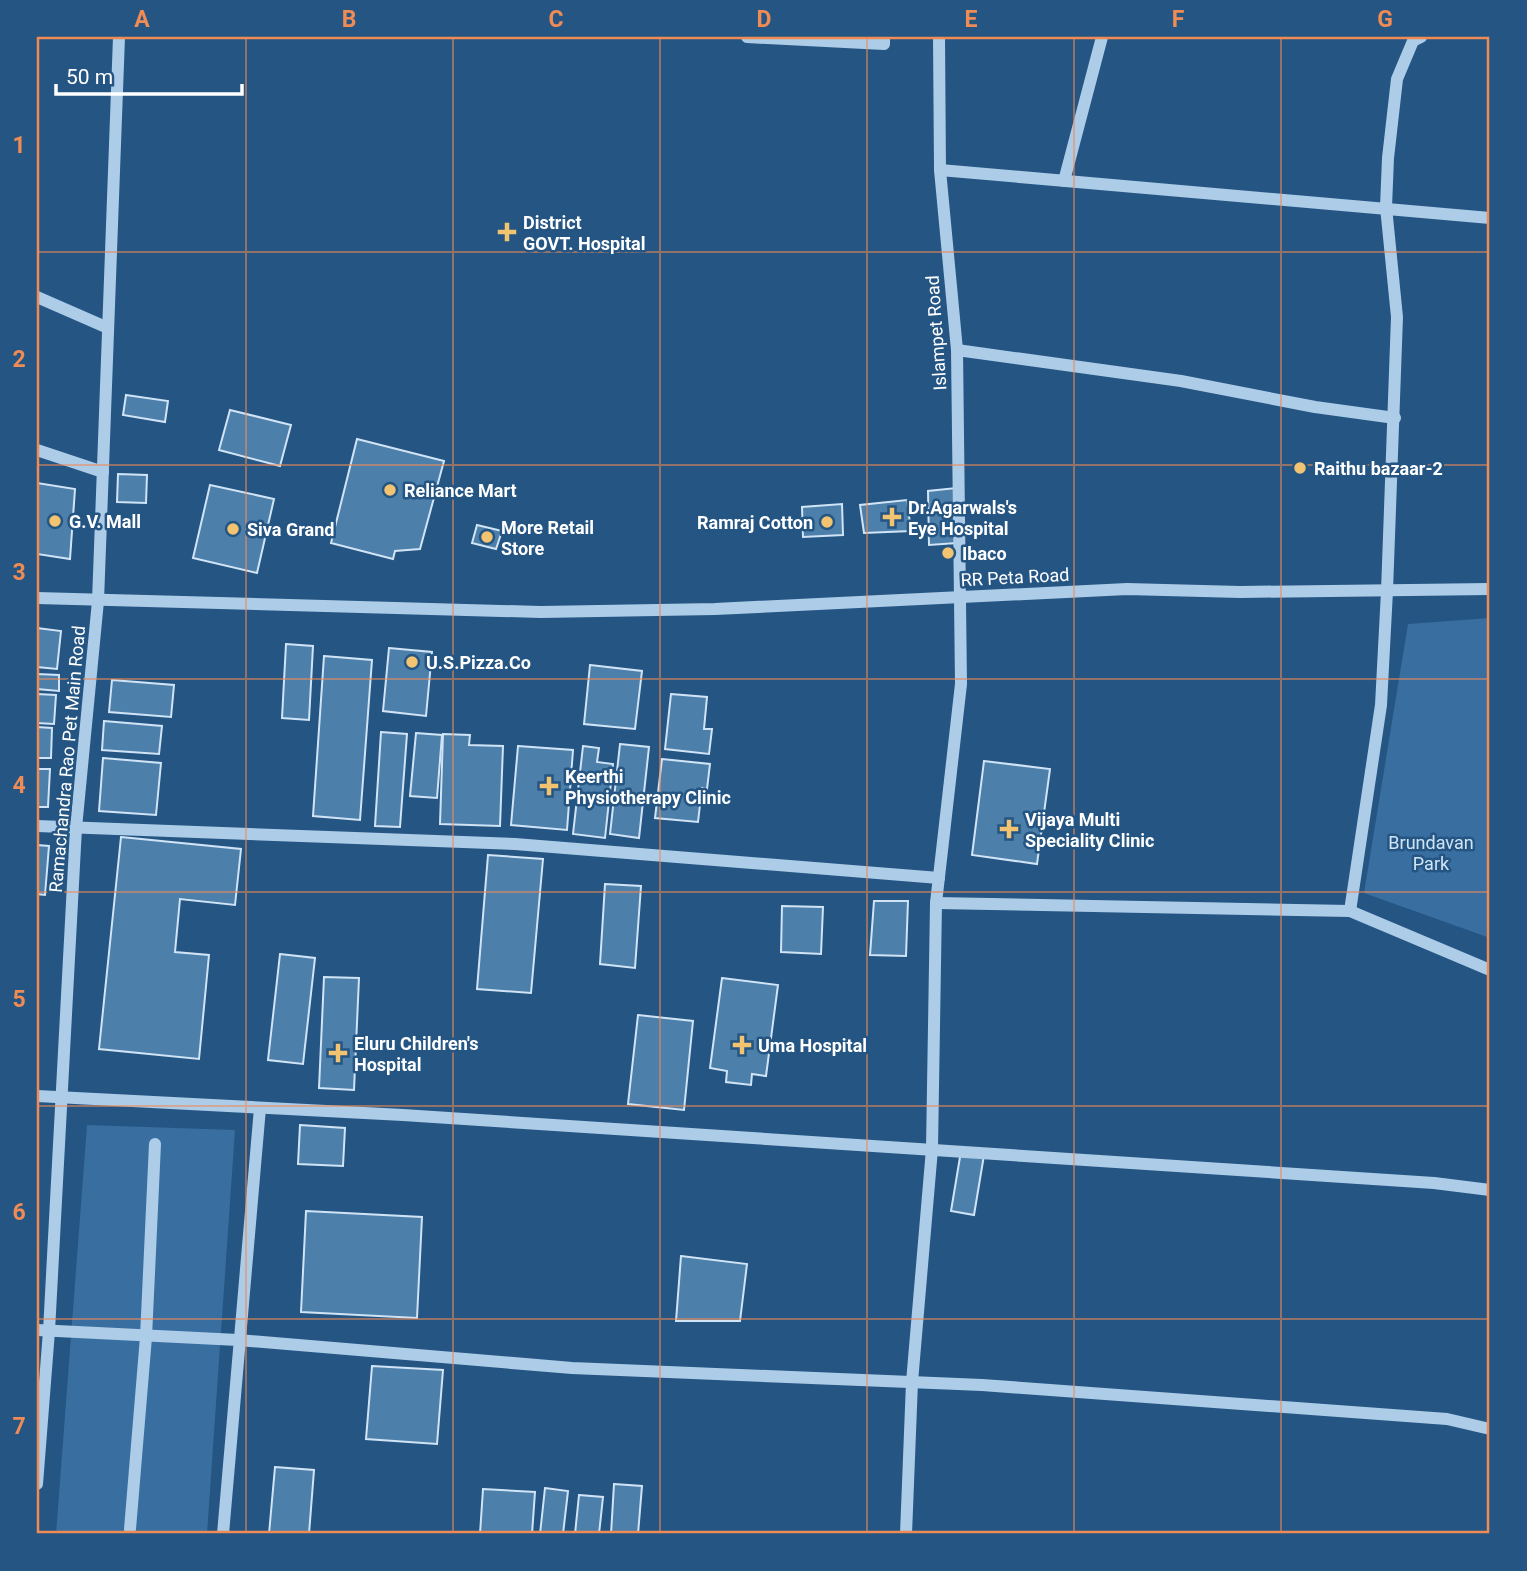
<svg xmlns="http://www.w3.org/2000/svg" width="1527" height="1571" font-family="Roboto,sans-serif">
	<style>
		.green { fill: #396ea0 }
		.building { fill: #4d7fab; stroke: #d0e4f6; stroke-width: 2 }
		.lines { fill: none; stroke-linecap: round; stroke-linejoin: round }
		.minor { stroke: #adcce8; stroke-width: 12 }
		.grid { fill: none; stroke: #ef8b55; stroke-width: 2; stroke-opacity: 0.55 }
		.poi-dot { fill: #f2c371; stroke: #245583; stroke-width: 2.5 }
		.labels { text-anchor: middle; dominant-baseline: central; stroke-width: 5; stroke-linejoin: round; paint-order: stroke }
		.poi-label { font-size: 18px; font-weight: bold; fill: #fff; stroke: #245583; text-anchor: start }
		.street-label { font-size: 18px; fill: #fff; stroke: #245583 }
		.park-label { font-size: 18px; fill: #d0e4f6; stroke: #245583 }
		.neatline { fill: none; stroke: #ef8b55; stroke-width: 2.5 }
		.grid-label { font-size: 23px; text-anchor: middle; font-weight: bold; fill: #ef8b55 }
	</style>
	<rect width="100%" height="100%" fill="#245583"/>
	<g class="green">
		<polygon points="1490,618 1490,938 1364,893 1408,624"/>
		<polygon points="87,1125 235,1130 207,1534 56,1534"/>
	</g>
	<g class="building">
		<polygon points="126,395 168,401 165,422 123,415"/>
		<polygon points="230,410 291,425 280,466 219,450"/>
		<polygon points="357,439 444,461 420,549 395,551 393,559 331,543"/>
		<polygon points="118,474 147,475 146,503 117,502"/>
		<polygon points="37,483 75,489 70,559 37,554"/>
		<polygon points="210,485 274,499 257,573 193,558"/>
		<polygon points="956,488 957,543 929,545 928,491"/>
		<polygon points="907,500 911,531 864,533 860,505"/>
		<polygon points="842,504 843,535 803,537 802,507"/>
		<polygon points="477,525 502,531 496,549 472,543"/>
		<polygon points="37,628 61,631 57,669 37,667"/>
		<polygon points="286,644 313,646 309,720 282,718"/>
		<polygon points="389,648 432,652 426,716 383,711"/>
		<polygon points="324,656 372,660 360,820 313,816"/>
		<polygon points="590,665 642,671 635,729 584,724"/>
		<polygon points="37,674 59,675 59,691 37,689"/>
		<polygon points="112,680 174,685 171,717 109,712"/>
		<polygon points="37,694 56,695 54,724 37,723"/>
		<polygon points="671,694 707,697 704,729 712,729 709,754 665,749"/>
		<polygon points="104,721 162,726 159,754 102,750"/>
		<polygon points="37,727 52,728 51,758 37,758"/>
		<polygon points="381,732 407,734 400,827 375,826"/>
		<polygon points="416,733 442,735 437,798 410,796"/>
		<polygon points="443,734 470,735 469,745 503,746 500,826 440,824"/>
		<polygon points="620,744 649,747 639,838 610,834"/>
		<polygon points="518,746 573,750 567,830 511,825"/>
		<polygon points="583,746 599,748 597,762 613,764 605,838 573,834"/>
		<polygon points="103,758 161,763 156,815 99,811"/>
		<polygon points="662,759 710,764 707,789 702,788 698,822 655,818"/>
		<polygon points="984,761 1050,769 1037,864 972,855"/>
		<polygon points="37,769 50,769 48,807 37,807"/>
		<polygon points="121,837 241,849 235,905 180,899 175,952 209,955 199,1059 99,1049"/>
		<polygon points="37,845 49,846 45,895 37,894"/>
		<polygon points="488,855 543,859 531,993 477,989"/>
		<polygon points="605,884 641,886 635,968 600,964"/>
		<polygon points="874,901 908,901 906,956 870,955"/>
		<polygon points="782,906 823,907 821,954 781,952"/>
		<polygon points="280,954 315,958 303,1064 268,1060"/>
		<polygon points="324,977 359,978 354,1090 319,1088"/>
		<polygon points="722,978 778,985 766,1076 752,1074 751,1085 726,1082 727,1071 710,1068"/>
		<polygon points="638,1015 693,1021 684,1110 628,1104"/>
		<polygon points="300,1125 345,1128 343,1166 298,1164"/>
		<polygon points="961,1151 984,1155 974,1215 951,1211"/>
		<polygon points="306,1211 422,1217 417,1318 301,1312"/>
		<polygon points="681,1256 747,1264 740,1321 676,1321"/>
		<polygon points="372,1366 443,1370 437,1444 366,1439"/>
		<polygon points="275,1467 314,1470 309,1534 269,1534"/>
		<polygon points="614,1484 642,1486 638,1534 611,1534"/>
		<polygon points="545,1488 568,1491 563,1534 540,1534"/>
		<polygon points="483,1489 535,1492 532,1534 480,1534"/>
		<polygon points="579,1495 603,1497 599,1534 575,1534"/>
	</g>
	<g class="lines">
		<g class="minor">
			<polyline points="747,37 884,44 884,37"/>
			<polyline points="940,170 1490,218"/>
			<polyline points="1064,181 1102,37"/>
			<polyline points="37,297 108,328"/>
			<polyline points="957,350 1181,381 1315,407 1395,418"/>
			<polyline points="37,450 103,472"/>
			<polyline points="37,598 541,612 715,609 1127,589 1240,592 1490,589"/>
			<polyline points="37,826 515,844 939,878"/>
			<polyline points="936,903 1350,911 1490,970"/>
			<polyline points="1350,911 1381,705 1387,591 1397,317 1386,207 1388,158 1397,79 1413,41 1421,37"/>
			<polyline points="37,1096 403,1115 1434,1183 1490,1190"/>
			<polyline points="37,1330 238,1340 572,1368 982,1385 1447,1419 1490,1429"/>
			<polyline points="37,1484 49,1331 76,828 98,601 119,37"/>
			<polyline points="130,1529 146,1337 155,1144"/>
			<polyline points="223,1534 260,1108"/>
			<polyline points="906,1534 912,1382 932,1149 936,903 961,684 957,350 940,170 939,37"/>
		</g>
	</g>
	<path class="grid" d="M246,37V1534M453,37V1534M660,37V1534M867,37V1534M1074,37V1534M1281,37V1534M37,252H1490M37,465H1490M37,679H1490M37,892H1490M37,1106H1490M37,1319H1490"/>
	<g class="poi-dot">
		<path d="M503.5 221.5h7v7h7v7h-7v7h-7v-7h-7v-7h7z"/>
		<circle cx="1300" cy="468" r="7"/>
		<circle cx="390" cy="490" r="7"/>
		<path d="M888.5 506.5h7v7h7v7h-7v7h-7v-7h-7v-7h7z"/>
		<circle cx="55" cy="521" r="7"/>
		<circle cx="827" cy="522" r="7"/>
		<circle cx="233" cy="529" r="7"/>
		<circle cx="487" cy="537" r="7"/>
		<circle cx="948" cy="553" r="7"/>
		<circle cx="412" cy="662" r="7"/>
		<path d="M545.5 775.5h7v7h7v7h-7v7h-7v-7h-7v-7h7z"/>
		<path d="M1005.5 818.5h7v7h7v7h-7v7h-7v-7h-7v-7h7z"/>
		<path d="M738.5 1034.5h7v7h7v7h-7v7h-7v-7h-7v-7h7z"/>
		<path d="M334.5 1042.5h7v7h7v7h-7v7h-7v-7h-7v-7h7z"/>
	</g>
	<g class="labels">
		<g class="poi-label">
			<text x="523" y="222">District<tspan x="523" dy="21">GOVT. Hospital</tspan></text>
			<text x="1314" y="468">Raithu bazaar-2</text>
			<text x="404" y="490">Reliance Mart</text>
			<text x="908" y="507">Dr.Agarwals's<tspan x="908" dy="21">Eye Hospital</tspan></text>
			<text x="69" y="521">G.V. Mall</text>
			<text x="813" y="522" text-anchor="end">Ramraj Cotton</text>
			<text x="501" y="527">More Retail<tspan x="501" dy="21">Store</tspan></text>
			<text x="247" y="529">Siva Grand</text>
			<text x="962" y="553">Ibaco</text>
			<text x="426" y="662">U.S.Pizza.Co</text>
			<text x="565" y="776">Keerthi<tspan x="565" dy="21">Physiotherapy Clinic</tspan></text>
			<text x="1025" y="819">Vijaya Multi<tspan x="1025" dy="21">Speciality Clinic</tspan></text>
			<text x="354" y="1043">Eluru Children's<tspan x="354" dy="21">Hospital</tspan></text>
			<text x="758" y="1045">Uma Hospital</text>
		</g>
		<g class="street-label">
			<text transform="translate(936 333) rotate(-94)">Islampet Road</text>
			<text transform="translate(1015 577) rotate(-3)">RR Peta Road</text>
			<text transform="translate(67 759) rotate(-85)">Ramachandra Rao Pet Main Road</text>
		</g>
		<g class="park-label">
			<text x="1431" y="842">Brundavan<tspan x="1431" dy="21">Park</tspan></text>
		</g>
	</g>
	<rect width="1527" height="1571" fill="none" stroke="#245583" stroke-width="77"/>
	<path d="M56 84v10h186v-10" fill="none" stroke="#ffffff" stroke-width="3.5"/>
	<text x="66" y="84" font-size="21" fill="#ffffff" stroke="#245583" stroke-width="5" paint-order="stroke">50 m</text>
	<rect x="38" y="38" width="1450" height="1494" class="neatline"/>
	<g class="grid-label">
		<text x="142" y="27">A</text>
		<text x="349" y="27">B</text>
		<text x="556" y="27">C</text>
		<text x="764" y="27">D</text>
		<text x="971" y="27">E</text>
		<text x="1178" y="27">F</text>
		<text x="1385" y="27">G</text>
		<text x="19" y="153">1</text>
		<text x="19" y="367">2</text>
		<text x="19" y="580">3</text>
		<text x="19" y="793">4</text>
		<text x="19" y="1007">5</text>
		<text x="19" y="1220">6</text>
		<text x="19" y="1434">7</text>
	</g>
</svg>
